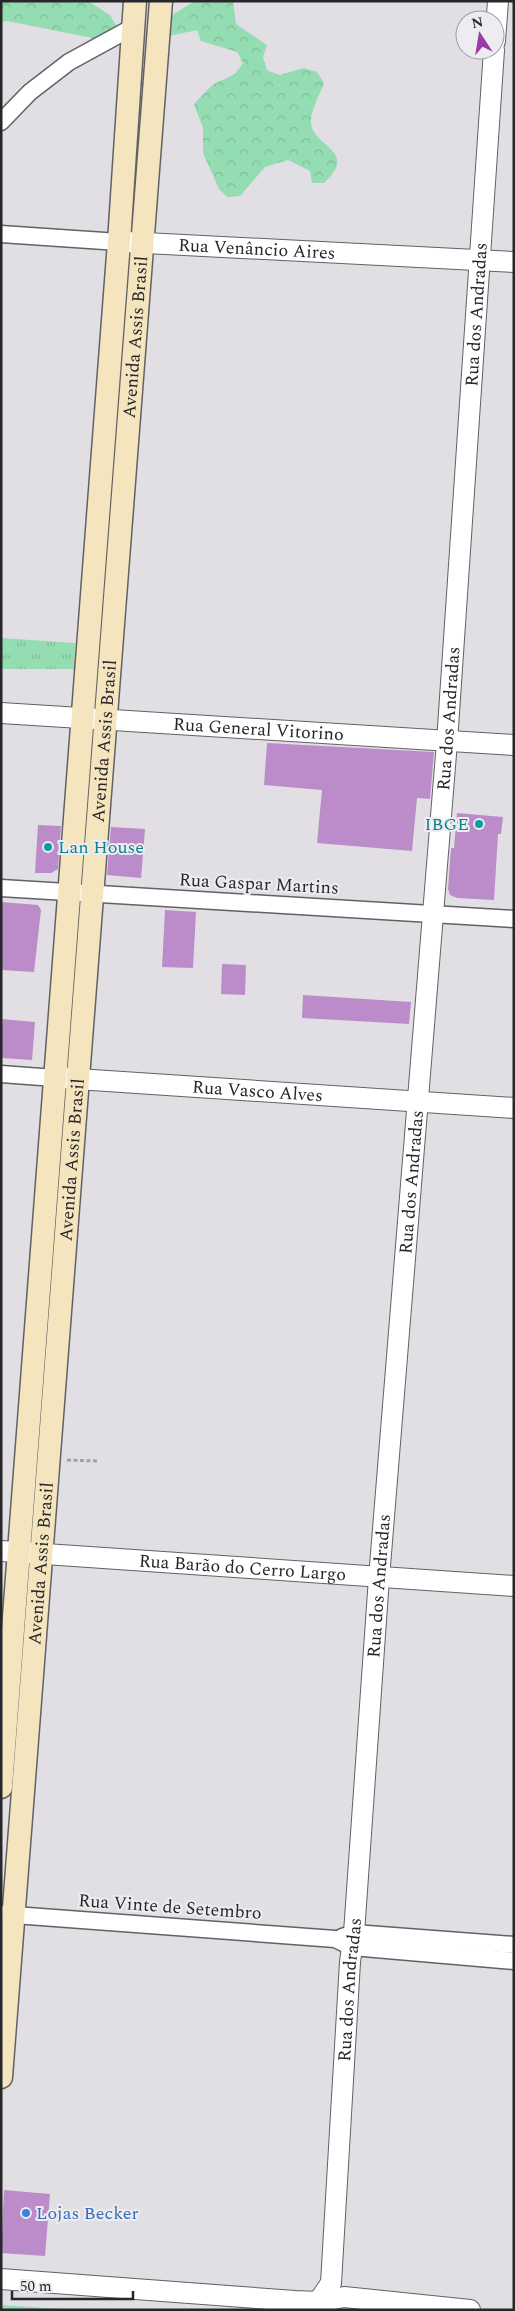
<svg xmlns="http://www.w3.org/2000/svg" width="515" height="2311" font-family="Spectral,serif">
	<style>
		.grass { fill: url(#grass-tufts) }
		.forest { fill: url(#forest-crowns) }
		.green { fill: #94dcb1 }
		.building { fill: #bc8bca }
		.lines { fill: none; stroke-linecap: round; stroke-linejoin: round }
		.minor-casing { stroke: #626165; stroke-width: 19 }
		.tertiary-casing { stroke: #626165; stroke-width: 22 }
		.secondary-casing { stroke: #626165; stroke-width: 25 }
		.path { stroke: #a2a0a4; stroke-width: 3; stroke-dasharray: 4 2.5; stroke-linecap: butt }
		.minor { stroke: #fff; stroke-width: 16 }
		.tertiary { stroke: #fff; stroke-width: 20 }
		.secondary { stroke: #f4e5be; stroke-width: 22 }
		.culture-dot { fill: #0f9aa8; stroke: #eeecf1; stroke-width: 2 }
		.shop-dot { fill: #3f7fe0; stroke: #eeecf1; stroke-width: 2 }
		.labels { text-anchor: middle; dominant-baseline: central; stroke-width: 4; stroke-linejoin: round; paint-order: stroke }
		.street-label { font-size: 18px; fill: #272628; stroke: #eeecf1 }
		.culture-label { font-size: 18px; fill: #0d838f; stroke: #eeecf1; text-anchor: end }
		.shop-label { font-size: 18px; fill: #366cbe; stroke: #eeecf1; text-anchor: start }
	</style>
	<defs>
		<pattern id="grass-tufts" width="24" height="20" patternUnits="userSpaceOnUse" patternTransform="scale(1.25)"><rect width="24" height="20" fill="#94dcb1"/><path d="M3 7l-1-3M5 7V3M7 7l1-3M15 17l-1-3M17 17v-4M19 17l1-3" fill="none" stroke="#80bd98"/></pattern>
		<pattern id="forest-crowns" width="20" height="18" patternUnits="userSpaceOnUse" patternTransform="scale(1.25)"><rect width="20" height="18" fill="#94dcb1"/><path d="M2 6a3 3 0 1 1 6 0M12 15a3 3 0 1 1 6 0" fill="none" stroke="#80bd98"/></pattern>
	</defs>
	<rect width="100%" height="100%" fill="#e1dfe4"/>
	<polygon class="grass" points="1,638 75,643 74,669 1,669"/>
	<g class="forest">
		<polygon points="1,1 88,1 110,15 117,27 102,40 7,21 1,22"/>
		<path d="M195,1H233L236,24L267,45L263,57L267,70L279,75L304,68L317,72L324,83C320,94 312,108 311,120C309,147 361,149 324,183H312L310,171L288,160L265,167L240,196L227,197L219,189L203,153V128L194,104L212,85L235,74L243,63L237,52L201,41L197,30L160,38L151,28Z"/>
	</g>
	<polygon class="green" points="1,2305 74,2310 1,2310"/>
	<g class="building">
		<polygon points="267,743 434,752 430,799 417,798 412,851 317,843 322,790 264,785"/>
		<polygon points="457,813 503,817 501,834 498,834 494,900 457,898 450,895 448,889 451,848 454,848"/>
		<polygon points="38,825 61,826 58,869 51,873 35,873"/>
		<polygon points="111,827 145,829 141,878 107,875"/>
		<polygon points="1,902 38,905 41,910 34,972 1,970"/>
		<polygon points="165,910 196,912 193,968 162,967"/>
		<polygon points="222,964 246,965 245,995 221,994"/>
		<polygon points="303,995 411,1002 409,1024 302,1018"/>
		<polygon points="1,1019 35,1022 32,1060 1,1058"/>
		<polygon points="4,2190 50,2194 45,2256 1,2253"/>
	</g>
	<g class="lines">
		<defs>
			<g id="minor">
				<polyline points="1,122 30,92 69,62 133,27"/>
				<polyline points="1,234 119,242"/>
				<polyline points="1,888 514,919"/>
				<polyline points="1,1074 55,1078"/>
				<polyline points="1,1914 335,1939 352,1947 514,1961"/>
				<polyline points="342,1937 354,1933 514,1945"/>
			</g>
			<g id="tertiary">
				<polyline points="495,41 498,1"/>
				<path id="s1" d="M126,242L514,262"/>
				<path id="s2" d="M1,713L514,745"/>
				<path id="s3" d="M62,1078L514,1108"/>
				<path id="s4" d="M1,1551L514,1586"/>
				<polyline points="1,2279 295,2301 318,2302 344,2297 470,2310"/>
				<path id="s5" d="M317,2310L318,2302L331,2283L350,1962L354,1933L379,1578L447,742L494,50"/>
			</g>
			<g id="secondary">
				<polyline points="1,1787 119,242 135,1"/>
				<path id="s6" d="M1,2077L161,1"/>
			</g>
		</defs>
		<use href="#minor" class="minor-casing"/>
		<use href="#tertiary" class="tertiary-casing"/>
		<use href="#secondary" class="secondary-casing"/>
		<polyline class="path" points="67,1460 97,1461"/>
		<use href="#minor" class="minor"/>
		<use href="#tertiary" class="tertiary"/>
		<use href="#secondary" class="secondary"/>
	</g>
	<g class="culture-dot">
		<circle cx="479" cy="824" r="5"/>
		<circle cx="48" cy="847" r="5"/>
	</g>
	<circle class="shop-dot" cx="26" cy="2213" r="5"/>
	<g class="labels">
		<g class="street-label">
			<text stroke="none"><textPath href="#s1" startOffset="131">Rua Venâncio Aires</textPath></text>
			<text stroke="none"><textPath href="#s5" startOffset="2005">Rua dos Andradas</textPath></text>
			<text stroke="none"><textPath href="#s6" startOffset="1745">Avenida Assis Brasil</textPath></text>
			<text stroke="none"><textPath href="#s5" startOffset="1600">Rua dos Andradas</textPath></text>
			<text stroke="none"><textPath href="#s2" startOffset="258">Rua General Vitorino</textPath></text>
			<text stroke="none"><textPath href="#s6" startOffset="1340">Avenida Assis Brasil</textPath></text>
			<text transform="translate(259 884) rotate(3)">Rua Gaspar Martins</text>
			<text stroke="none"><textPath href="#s3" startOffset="196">Rua Vasco Alves</textPath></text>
			<text stroke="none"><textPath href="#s6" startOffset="920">Avenida Assis Brasil</textPath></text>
			<text stroke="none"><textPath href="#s5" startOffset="1135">Rua dos Andradas</textPath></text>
			<text stroke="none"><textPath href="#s6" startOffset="515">Avenida Assis Brasil</textPath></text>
			<text stroke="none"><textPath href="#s4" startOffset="242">Rua Barão do Cerro Largo</textPath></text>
			<text stroke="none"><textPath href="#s5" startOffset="730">Rua dos Andradas</textPath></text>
			<text transform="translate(170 1907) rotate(4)">Rua Vinte de Setembro</text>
			<text stroke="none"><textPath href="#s5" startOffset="325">Rua dos Andradas</textPath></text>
		</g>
		<g class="culture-label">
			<text x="469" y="824">IBGE</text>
			<text x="58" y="847" text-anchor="start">Lan House</text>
		</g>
		<g class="shop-label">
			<text x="36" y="2213">Lojas Becker</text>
		</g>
	</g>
	<rect width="515" height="2311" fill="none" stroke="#272628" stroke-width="5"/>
	<g transform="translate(480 35) rotate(348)"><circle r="24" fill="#eeecf1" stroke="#9e9da1"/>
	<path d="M0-4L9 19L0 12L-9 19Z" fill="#9a3ca6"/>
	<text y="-8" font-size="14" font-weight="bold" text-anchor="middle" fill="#272628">N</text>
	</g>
	<path d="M12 2291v8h121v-8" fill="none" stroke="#272628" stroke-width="2.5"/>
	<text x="20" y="2291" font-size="15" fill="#272628" stroke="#eeecf1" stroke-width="4" paint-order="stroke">50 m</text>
</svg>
